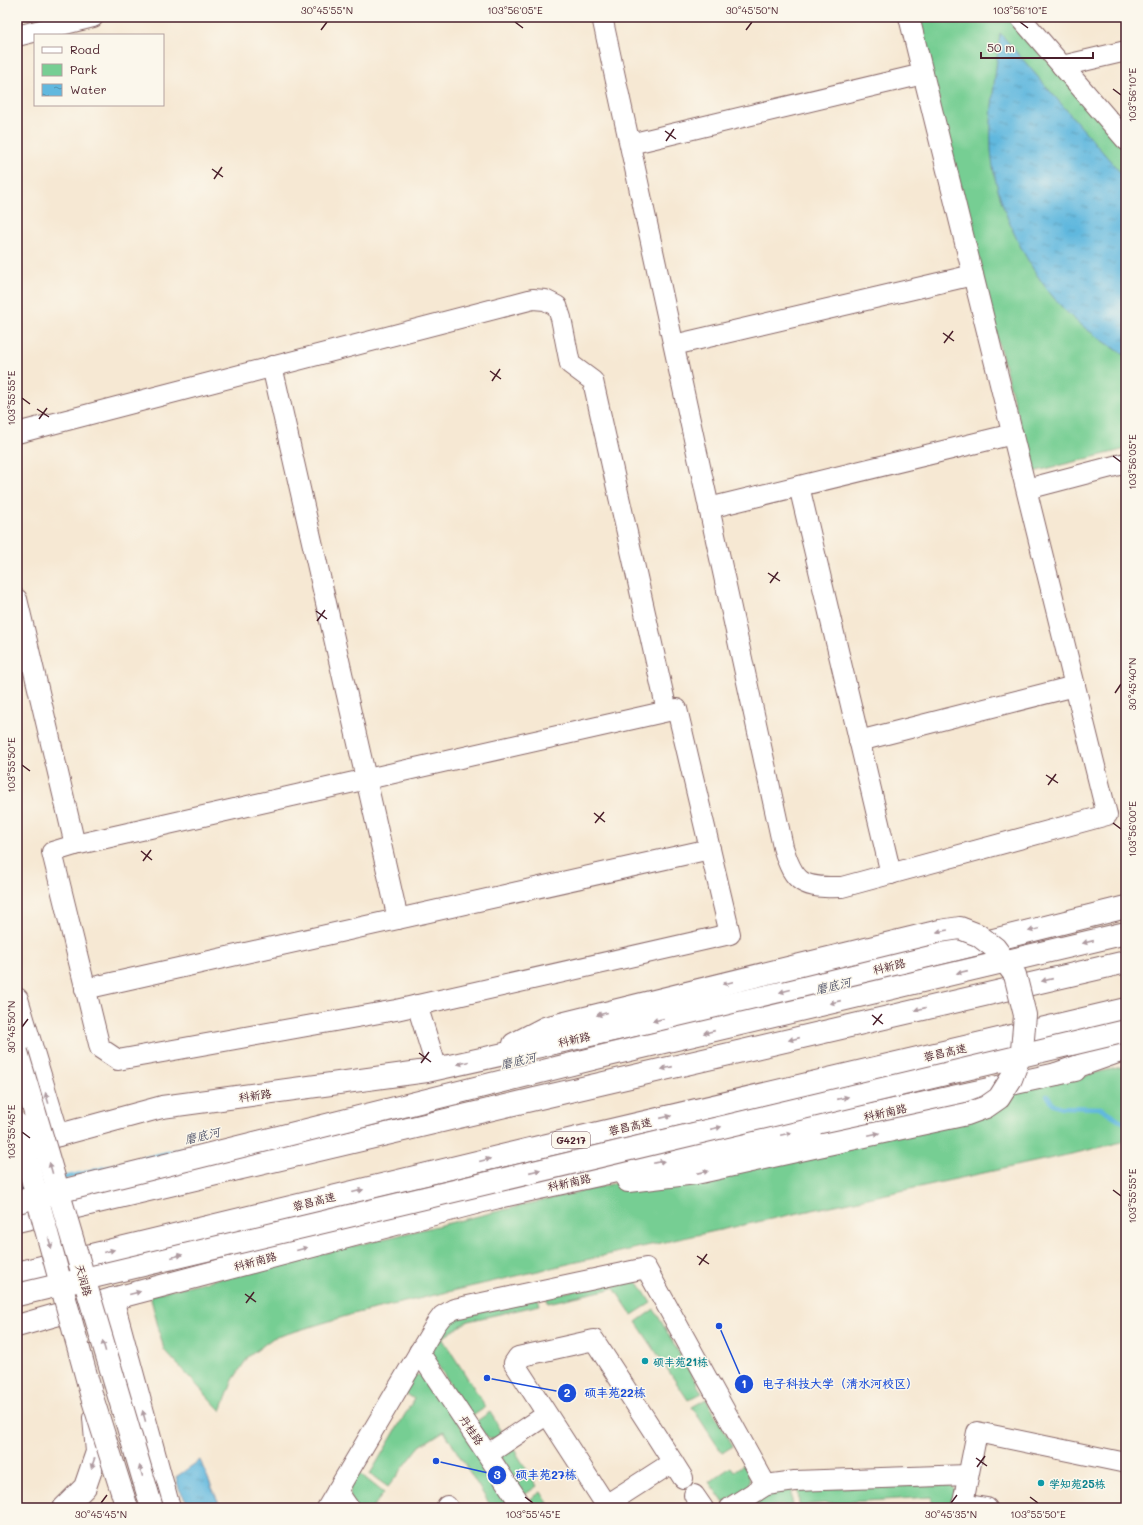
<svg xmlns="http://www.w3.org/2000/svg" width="1143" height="1525" font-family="Mali,'LXGW WenKai TC',sans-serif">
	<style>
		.green { fill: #76ce93; stroke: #60765f }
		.water { fill: url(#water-ripples); stroke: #566c84 }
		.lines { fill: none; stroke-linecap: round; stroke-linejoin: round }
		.stream { stroke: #61b8de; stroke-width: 4.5 }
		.minor-casing { stroke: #866566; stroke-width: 22 }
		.major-casing { stroke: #866566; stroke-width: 24 }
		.highway-casing { stroke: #866566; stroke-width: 24 }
		.minor { stroke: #fff; stroke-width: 20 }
		.major { stroke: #fff; stroke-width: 22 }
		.highway { stroke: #fff; stroke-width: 22 }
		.major-bridge-casing { stroke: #866566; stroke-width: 24; stroke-linecap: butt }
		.highway-bridge-casing { stroke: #866566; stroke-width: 24; stroke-linecap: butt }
		.major-bridge { stroke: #fff; stroke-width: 22 }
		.highway-bridge { stroke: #fff; stroke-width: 22 }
		.oneway { fill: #ae9aa0 }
		.ticks { fill: none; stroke: #4a1f2b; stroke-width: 1.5 }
		.culture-dot { fill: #0f9aa8; stroke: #fbf7ec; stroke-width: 1.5 }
		.labels { text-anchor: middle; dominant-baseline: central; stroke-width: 3; stroke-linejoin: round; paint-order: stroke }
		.shield { fill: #fbf7ec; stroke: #7f6065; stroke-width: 1 }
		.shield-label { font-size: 10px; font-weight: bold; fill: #4a1f2b }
		.street-label { font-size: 11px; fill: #4a1f2b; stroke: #fbf7ec }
		.culture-label { font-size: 11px; font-weight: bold; fill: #0d838f; stroke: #fbf7ec; text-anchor: start }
		.water-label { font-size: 12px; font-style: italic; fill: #52556a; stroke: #fbf7ec }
		.leader { fill: none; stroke: #1d4ed8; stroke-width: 1.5 }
		.callout-dot { fill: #1d4ed8; stroke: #fbf7ec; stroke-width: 1.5 }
		.mark-label { font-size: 12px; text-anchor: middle; font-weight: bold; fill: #fff }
		.callout-label { font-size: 12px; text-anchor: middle; font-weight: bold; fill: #1d4ed8; stroke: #fbf7ec; stroke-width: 3; stroke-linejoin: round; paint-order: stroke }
		.neatline { fill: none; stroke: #4a1f2b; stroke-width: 1.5 }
		.ticks-label { font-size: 10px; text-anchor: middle; fill: #4a1f2b }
	</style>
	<defs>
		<pattern id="water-ripples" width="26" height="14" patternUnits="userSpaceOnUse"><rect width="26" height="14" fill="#61b8de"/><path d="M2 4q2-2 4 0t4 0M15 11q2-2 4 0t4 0" fill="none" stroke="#5295b4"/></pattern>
	</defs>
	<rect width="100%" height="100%" fill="#fbf7ec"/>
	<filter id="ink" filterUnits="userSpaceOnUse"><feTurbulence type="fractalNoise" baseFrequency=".025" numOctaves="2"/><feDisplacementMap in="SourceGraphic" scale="8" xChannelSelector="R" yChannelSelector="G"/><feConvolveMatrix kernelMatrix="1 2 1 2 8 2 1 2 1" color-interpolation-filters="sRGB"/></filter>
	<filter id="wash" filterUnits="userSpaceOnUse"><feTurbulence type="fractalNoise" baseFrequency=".012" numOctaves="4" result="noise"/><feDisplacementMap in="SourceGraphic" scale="16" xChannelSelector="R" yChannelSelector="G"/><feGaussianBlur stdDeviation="0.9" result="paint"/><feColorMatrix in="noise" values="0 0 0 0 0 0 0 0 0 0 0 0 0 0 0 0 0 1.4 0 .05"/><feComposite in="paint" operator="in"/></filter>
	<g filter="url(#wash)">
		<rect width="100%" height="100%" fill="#f6e8d3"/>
		<g class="green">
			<polygon points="911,17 1016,17 1126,150 1126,449 1033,472"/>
			<polygon points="1126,1066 1126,1141 1076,1153 637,1248 353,1314 273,1338 248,1357 233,1380 221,1411 164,1350 150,1295 786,1142"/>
			<polygon points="633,1279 639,1284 651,1303 632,1315 614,1288 548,1303 546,1296"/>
			<polygon points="538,1298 540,1305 468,1321 442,1338 486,1407 471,1417 432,1356 431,1352 439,1331 454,1318"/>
			<polygon points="654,1309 702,1393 688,1400 636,1322"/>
			<polygon points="422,1375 428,1376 514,1508 492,1508 444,1431 420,1446 388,1487 370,1474 414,1399 404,1392 414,1376"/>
			<polygon points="706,1399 733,1446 722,1453 692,1407"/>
			<polygon points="490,1412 504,1435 498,1438 489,1439 474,1423"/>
			<polygon points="510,1443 537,1486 523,1496 500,1457"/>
			<path d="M744,1464C748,1472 751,1477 749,1486L724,1503L709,1482L731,1467L734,1471Z"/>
			<path d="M358,1472L384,1493L372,1508H356C346,1495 350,1485 358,1472Z"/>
			<polygon points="951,1485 956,1491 955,1508 932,1508 932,1497 799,1505 798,1488"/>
			<polygon points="792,1488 792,1505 773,1506 770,1508 738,1508 761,1493"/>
			<polygon points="541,1492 551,1508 530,1508 526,1502"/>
		</g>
		<g class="water">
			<path d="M1000,33L1126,179V356C1108,344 1090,333 1074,319C1032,282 995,207 991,151C989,112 996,72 1000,33Z"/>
			<polygon points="200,1460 221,1508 191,1508 179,1489 176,1477"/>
		</g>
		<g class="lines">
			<g class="stream">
				<polyline points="1047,1095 1053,1104 1061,1107 1101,1108 1126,1124"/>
				<polyline points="60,1179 185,1149"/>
				<polyline points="17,1189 29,1186"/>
			</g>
		</g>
	</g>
	<g filter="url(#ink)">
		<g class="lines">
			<defs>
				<g id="minor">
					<path d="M602,17L783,847C794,885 804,888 842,887L1107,815L909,17"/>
					<polyline points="1020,17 1126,140"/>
					<polyline points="17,36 93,17"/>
					<polyline points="1062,66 1126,51"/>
					<polyline points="630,144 923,74"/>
					<polyline points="674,345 973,275"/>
					<polyline points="272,366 398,919"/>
					<polyline points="17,433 533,299 545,300 557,306 561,318 570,364 593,381 667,711"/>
					<polyline points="799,486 891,874"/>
					<polyline points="1027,489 1126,463"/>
					<polyline points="709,508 1013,434"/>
					<polyline points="17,599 75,845"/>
					<polygon points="677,709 730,934 396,1010 118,1060 100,1048 52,852 75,845"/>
					<polyline points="859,741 1075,686"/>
					<polyline points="85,989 710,849"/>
					<polyline points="417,1005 437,1069"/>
					<polyline points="419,1352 523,1508"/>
					<polyline points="488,1454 546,1415"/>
					<path d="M673,1462L606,1505L514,1363L518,1357L594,1340C624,1386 654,1432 683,1478"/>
					<polyline points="337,1491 349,1508"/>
					<polyline points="694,1495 703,1508"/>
					<polyline points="962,1504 987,1508"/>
					<polyline points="327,1508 436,1324 442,1316 454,1309 646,1268 766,1485"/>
					<polyline points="446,1508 447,1506 448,1508"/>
					<polyline points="730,1508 766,1485 795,1481 968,1475"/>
					<polyline points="962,1508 977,1432 1126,1463"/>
				</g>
				<g id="major">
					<polyline points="17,999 58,1135"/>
					<polyline points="514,1044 545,1028 780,970"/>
					<polyline points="26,1144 162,1107 427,1071 781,993 1126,907"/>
					<polyline points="628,1181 696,1173 823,1145"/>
					<polyline points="112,1299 169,1508"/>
					<polyline points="17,1326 112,1299 498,1197 1075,1070"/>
					<polyline points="64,1508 85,1487 97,1452 94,1418"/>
				</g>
				<g id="highway">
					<polyline points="1056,1074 1126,1049"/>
					<polyline points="426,1205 498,1197"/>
					<polyline points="17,1221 535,1099 1126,962"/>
					<polyline points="17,1273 539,1147 1126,1009"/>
				</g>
			</defs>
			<use href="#minor" class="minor-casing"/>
			<use href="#major" class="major-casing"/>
			<use href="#highway" class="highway-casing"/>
			<use href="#minor" class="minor"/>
			<use href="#major" class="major"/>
			<use href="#highway" class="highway"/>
			<defs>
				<g id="major-bridge">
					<polyline points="780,970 940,931 960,928 978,935 995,948 1015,975 1025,1015 1022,1050 1011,1079 999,1098 986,1107 967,1114 823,1145"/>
					<polyline points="17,1052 152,1508"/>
					<polyline points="17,1124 92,1397 127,1508"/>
				</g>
				<g id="highway-bridge">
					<polyline points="17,1202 604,1056 1126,933"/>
					<polyline points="17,1295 1126,1031"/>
				</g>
			</defs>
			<use href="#major-bridge" class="major-bridge-casing"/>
			<use href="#highway-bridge" class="highway-bridge-casing"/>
			<use href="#major-bridge" class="major-bridge"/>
			<use href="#highway-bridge" class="highway-bridge"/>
		</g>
		<defs><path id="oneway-solid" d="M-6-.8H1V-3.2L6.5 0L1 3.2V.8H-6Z"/></defs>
		<g class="oneway">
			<use href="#oneway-solid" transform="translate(1034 930) rotate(166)"/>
			<use href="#oneway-solid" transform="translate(942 931) rotate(170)"/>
			<use href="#oneway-solid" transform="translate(1088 942) rotate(167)"/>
			<use href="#oneway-solid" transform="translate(962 972) rotate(167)"/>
			<use href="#oneway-solid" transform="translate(1047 980) rotate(167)"/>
			<use href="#oneway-solid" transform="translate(728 983) rotate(166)"/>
			<use href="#oneway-solid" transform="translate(785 991) rotate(166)"/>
			<use href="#oneway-solid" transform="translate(835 1002) rotate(167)"/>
			<use href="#oneway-solid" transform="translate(920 1009) rotate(167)"/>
			<use href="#oneway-solid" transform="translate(602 1014) rotate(166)"/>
			<use href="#oneway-solid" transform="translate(658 1020) rotate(167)"/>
			<use href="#oneway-solid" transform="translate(709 1032) rotate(167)"/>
			<use href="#oneway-solid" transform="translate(794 1039) rotate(167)"/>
			<use href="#oneway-solid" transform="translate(463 1063) rotate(167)"/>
			<use href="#oneway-solid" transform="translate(667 1068) rotate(167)"/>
			<use href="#oneway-solid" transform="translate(47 1098) rotate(-107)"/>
			<use href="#oneway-solid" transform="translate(843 1098) rotate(-13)"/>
			<use href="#oneway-solid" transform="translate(666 1117) rotate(-13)"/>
			<use href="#oneway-solid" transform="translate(716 1128) rotate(-13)"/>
			<use href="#oneway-solid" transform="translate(786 1134) rotate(-12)"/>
			<use href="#oneway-solid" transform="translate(874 1134) rotate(-12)"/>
			<use href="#oneway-solid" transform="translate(485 1160) rotate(-14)"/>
			<use href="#oneway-solid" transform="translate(659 1162) rotate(-12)"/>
			<use href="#oneway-solid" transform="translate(51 1168) rotate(-106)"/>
			<use href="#oneway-solid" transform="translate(535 1171) rotate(-13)"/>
			<use href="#oneway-solid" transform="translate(703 1172) rotate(-12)"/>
			<use href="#oneway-solid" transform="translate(358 1191) rotate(-14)"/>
			<use href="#oneway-solid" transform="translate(50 1243) rotate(75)"/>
			<use href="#oneway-solid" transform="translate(302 1249) rotate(-15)"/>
			<use href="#oneway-solid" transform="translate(109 1251) rotate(-14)"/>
			<use href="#oneway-solid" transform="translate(177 1256) rotate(-14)"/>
			<use href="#oneway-solid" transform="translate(135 1293) rotate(-15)"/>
			<use href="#oneway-solid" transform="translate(104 1346) rotate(-106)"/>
			<use href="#oneway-solid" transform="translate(144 1416) rotate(-105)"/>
			<use href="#oneway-solid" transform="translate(93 1463) rotate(109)"/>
			<use href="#oneway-solid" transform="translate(141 1471) rotate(-106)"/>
		</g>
	</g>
	<path class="ticks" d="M515,22L523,28M1020,22L1028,28M321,30L327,22M746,30L752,22M1113,89L1121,95M665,131L676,139M666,141L674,129M212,169L223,177M214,179L222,167M943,333L954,341M944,343L953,331M490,371L501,379M492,381L500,369M22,398L30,404M37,409L49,417M39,419L47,408M1113,456L1121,462M768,573L780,581M770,583L778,572M316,611L327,619M317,621L325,610M1115,693L1121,684M22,765L30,771M1046,775L1058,783M1048,785L1056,774M594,813L605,822M595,823L604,812M1113,823L1121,829M141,851L152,860M143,861L151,850M872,1015L883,1024M873,1025L882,1014M22,1027L28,1019M419,1053L431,1062M421,1063L429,1052M22,1132L30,1138M1113,1190L1121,1196M697,1256L709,1264M699,1265L707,1254M245,1294L256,1302M246,1303L254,1292M976,1458L987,1466M977,1467L985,1456M525,1497L533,1503M1030,1497L1038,1503M101,1503L107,1495M951,1503L957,1495"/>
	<g class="culture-dot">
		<circle cx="645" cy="1361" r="4"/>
		<circle cx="1041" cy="1483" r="4"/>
	</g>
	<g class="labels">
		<rect class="shield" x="552" y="1132" width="38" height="16" rx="3"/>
		<g class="shield-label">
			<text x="571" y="1140">G4217</text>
		</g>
		<g class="street-label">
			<text transform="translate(889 966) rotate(-14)">科新路</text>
			<text transform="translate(574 1039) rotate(-13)">科新路</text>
			<text transform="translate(945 1052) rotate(-13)">蓉昌高速</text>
			<text transform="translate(255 1095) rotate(-8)">科新路</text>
			<text transform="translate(885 1112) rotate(-12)">科新南路</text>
			<text transform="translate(630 1126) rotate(-13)">蓉昌高速</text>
			<text transform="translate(569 1182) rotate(-12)">科新南路</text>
			<text transform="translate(314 1201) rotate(-14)">蓉昌高速</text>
			<text transform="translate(255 1261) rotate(-15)">科新南路</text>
			<text transform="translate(84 1280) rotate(74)">天润路</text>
			<text transform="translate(472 1430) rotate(56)">丹桂路</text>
		</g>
		<g class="culture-label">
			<text x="653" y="1361">硕丰苑21栋</text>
			<text x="1049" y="1483">学知苑25栋</text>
		</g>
		<g class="water-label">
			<text transform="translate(833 985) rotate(-13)">磨底河</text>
			<text transform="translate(518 1060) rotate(-13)">磨底河</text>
			<text transform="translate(202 1135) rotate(-13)">磨底河</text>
		</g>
	</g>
	<path class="leader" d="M719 1326L744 1384M487 1378L567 1393M436 1461L497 1475"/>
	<g class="callout-dot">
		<circle cx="719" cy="1326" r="4"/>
		<circle cx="487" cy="1378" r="4"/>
		<circle cx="436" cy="1461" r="4"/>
		<circle cx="744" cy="1384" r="10"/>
		<circle cx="567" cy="1393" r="10"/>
		<circle cx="497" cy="1475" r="10"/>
	</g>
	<g class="mark-label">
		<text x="744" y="1388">1</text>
		<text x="567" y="1397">2</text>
		<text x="497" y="1479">3</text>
	</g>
	<g class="callout-label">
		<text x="840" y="1388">电子科技大学（清水河校区）</text>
		<text x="615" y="1397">硕丰苑22栋</text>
		<text x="546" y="1479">硕丰苑27栋</text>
	</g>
	<rect width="1143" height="1525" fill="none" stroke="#fbf7ec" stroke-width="44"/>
	<rect x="34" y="34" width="130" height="72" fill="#fbf7ec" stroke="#b4a19f"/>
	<rect x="42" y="47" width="20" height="6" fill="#ffffff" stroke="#b4a19f"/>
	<text x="70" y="54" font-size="12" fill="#4a1f2b">Road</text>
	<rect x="42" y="64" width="20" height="12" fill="#76ce93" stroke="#b4a19f"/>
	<text x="70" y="74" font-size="12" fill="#4a1f2b">Park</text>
	<rect x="42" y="84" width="20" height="12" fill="url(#water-ripples)" stroke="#b4a19f"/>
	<text x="70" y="94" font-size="12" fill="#4a1f2b">Water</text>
	<path d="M981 52v6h112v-6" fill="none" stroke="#4a1f2b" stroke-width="2"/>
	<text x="987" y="52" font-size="12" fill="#4a1f2b" stroke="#fbf7ec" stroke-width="3" paint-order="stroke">50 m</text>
	<rect x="22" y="22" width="1099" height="1481" class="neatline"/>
	<g class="ticks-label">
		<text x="327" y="14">30°45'55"N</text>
		<text x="515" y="14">103°56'05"E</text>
		<text x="752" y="14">30°45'50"N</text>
		<text x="1020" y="14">103°56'10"E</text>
		<text transform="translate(1132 95) rotate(-90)" y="4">103°56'10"E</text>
		<text transform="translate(11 398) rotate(-90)" y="4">103°55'55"E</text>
		<text transform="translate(1132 462) rotate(-90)" y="4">103°56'05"E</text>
		<text transform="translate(1132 684) rotate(-90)" y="4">30°45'40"N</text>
		<text transform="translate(11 765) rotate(-90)" y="4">103°55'50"E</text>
		<text transform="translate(1132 829) rotate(-90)" y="4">103°56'00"E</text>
		<text transform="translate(11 1027) rotate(-90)" y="4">30°45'50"N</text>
		<text transform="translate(11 1132) rotate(-90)" y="4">103°55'45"E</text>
		<text transform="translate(1132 1196) rotate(-90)" y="4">103°55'55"E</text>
		<text x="101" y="1518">30°45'45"N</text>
		<text x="533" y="1518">103°55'45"E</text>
		<text x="951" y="1518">30°45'35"N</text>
		<text x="1038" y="1518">103°55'50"E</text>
	</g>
</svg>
